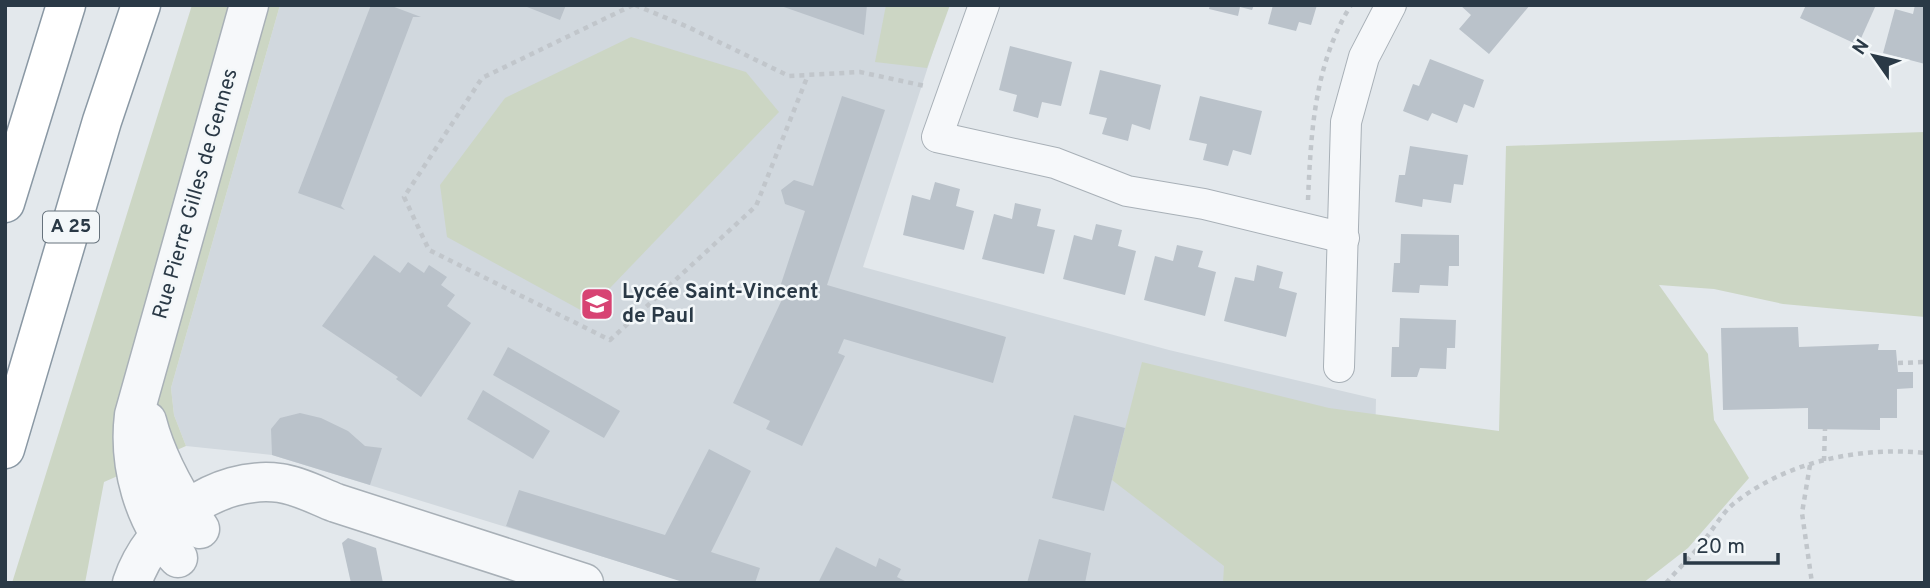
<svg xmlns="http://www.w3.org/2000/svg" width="1930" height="588" font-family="Overpass,sans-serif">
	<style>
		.built { fill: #d1d8de }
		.green { fill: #ccd6c4 }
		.building { fill: #bac2ca }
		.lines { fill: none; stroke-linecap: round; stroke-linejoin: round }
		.minor-casing { stroke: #a8b0b7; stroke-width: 32 }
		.tertiary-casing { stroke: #a8b0b7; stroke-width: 41 }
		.motorway-casing { stroke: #8a98a4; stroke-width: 41 }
		.path { stroke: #c1c6cb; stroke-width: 4.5; stroke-dasharray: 5 5; stroke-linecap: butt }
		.minor { stroke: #f6f8fa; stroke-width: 30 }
		.tertiary { stroke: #f6f8fa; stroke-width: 38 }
		.motorway { stroke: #fff; stroke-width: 38 }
		.labels { text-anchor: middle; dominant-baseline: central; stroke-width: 5; stroke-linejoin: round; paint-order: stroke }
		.shield { fill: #f3f7f9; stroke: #66727c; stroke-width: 2 }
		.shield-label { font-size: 19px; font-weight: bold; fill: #2a3946 }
		.street-label { font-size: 21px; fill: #2a3946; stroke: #f3f7f9 }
		.poi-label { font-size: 21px; font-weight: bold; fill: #2a3946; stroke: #f3f7f9; text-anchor: start }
	</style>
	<rect width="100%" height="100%" fill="#e3e8ec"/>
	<polygon class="built" points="280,5 948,5 863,267 1169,350 1376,399 1372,583 688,583 272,455 186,446 174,415 171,388"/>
	<g class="green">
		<polygon points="192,5 280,5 171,388 174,415 186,446 104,482 85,583 12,583"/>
		<polygon points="886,5 950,5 927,68 875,62"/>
		<polygon points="631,37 746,72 779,112 586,313 447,237 440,185 505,98"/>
		<polygon points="1925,132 1925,317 1783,304 1714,289 1659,285 1708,354 1714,420 1749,478 1688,548 1643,583 1223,583 1224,566 1112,480 1142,362 1329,408 1499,431 1506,146"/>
	</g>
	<g class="building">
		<polygon points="371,5 389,5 421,17 413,17 341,206 345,210 298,193"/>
		<polygon points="522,5 566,5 560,20"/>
		<polygon points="782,5 867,5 864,35 781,6"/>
		<polygon points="1210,5 1254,5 1252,10 1240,7 1238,16 1209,9"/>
		<polygon points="1273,5 1317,5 1311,25 1299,22 1296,31 1268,24"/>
		<polygon points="1460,5 1530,5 1489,54 1459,29 1471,15"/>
		<polygon points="1806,5 1876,5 1858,45 1800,18"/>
		<polygon points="1915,5 1925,5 1925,64 1883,53 1895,9 1913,14"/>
		<polygon points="1010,46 1072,62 1061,106 1042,102 1038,118 1013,111 1017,95 999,90"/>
		<polygon points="1430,59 1484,80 1474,108 1464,104 1457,123 1432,113 1428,121 1403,111 1413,84 1419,86"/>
		<polygon points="1100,70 1161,85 1150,130 1132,124 1128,141 1102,134 1107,118 1089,114"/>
		<polygon points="842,96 885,110 827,285 1006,337 993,383 844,339 838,353 845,356 802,446 766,429 770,421 733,403 787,289 780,287 805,211 785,204 781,190 794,180 813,186"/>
		<polygon points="1200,96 1262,111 1251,155 1233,150 1228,166 1203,160 1207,144 1189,140"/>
		<polygon points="1410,146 1468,155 1463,185 1454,184 1451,203 1423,199 1422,207 1395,202 1399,175 1405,175"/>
		<polygon points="935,182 960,189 956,206 974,211 964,250 903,235 912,195 930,200"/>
		<polygon points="1015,203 1041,209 1037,226 1055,230 1044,274 982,259 994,214 1012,219"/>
		<polygon points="1096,224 1122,230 1118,246 1136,251 1125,295 1063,279 1074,235 1092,240"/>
		<polygon points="1401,234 1459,235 1459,266 1449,266 1448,286 1420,285 1419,293 1392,292 1394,263 1400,263"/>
		<polygon points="1177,245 1203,251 1198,267 1216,272 1205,316 1144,300 1155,256 1173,261"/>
		<polygon points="374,255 400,273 408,262 424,273 429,265 447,277 441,285 455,295 447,306 471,323 421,397 396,379 398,377 322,326"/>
		<polygon points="1257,265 1283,272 1279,288 1297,293 1286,337 1224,321 1235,277 1254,281"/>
		<polygon points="1400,318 1456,320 1455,348 1447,348 1446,369 1420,368 1417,377 1391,377 1392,347 1399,347"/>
		<polygon points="1798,327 1799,347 1879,344 1878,350 1896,350 1898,372 1913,372 1913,388 1897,389 1897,418 1880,418 1880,430 1808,429 1808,408 1723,410 1721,328"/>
		<polygon points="508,347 620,411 604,438 493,375"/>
		<polygon points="483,390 550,431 533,459 467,419"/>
		<polygon points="300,413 321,418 348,431 365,446 382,448 370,485 272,455 271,429 280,418"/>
		<polygon points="1074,415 1125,428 1104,511 1052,498"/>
		<polygon points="709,449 751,471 711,552 760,568 755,583 686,583 506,526 519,490 665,535"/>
		<polygon points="348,538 376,548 383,583 351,583 342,543"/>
		<polygon points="1039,539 1091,553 1085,583 1027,583"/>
		<polygon points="836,547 876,567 879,558 901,569 897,577 909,583 818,583"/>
	</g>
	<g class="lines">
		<defs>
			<g id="minor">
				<polyline points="984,5 937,137 1055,163 1127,191 1204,204 1344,238"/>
				<polyline points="1339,367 1346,122 1364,57 1391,5"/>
			</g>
			<g id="tertiary">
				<path d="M147,421C157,460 177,495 200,529"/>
				<path d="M178,558C143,522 128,464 134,415L249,5"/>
				<path d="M132,583C152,523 217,475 280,483C300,486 318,496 336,503L584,583"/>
			</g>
			<g id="motorway">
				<polyline points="5,203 66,5"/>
				<polyline points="5,449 102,121 141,5"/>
			</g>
		</defs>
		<use href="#minor" class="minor-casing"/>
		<use href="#tertiary" class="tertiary-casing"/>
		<use href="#motorway" class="motorway-casing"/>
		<g class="path">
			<polyline points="633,5 482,78 404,197 429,250 610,340 756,206 808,75"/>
			<polyline points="635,5 688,27 789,76 860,72 925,86"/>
			<path d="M1308,200C1311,132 1314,65 1351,5"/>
			<polyline points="1898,363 1925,362"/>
			<polyline points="1824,461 1825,429"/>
			<polyline points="1810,465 1802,513 1812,583"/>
			<path d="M1666,583C1678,569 1691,557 1702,543C1712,531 1721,515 1732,505C1784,462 1860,446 1925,453"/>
		</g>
		<use href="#minor" class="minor"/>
		<use href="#tertiary" class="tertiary"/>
		<use href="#motorway" class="motorway"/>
	</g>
	<defs>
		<symbol id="school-square" viewBox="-11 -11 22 22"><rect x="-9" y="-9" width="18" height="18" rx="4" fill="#d74373" stroke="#f3f7f9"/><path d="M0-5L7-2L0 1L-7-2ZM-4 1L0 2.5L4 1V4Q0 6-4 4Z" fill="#fff"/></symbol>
	</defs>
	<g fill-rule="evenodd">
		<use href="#school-square" x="578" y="285" width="38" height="38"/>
	</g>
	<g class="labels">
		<rect class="shield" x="43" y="211.5" width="56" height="31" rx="5"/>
		<g class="shield-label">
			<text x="71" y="227">A 25</text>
		</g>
		<g class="street-label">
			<text transform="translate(196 194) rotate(-74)">Rue Pierre Gilles de Gennes</text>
		</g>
		<g class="poi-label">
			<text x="622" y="292">Lycée Saint-Vincent<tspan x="622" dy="24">de Paul</tspan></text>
		</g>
	</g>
	<rect width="1930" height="588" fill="none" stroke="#2a3946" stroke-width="14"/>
	<g transform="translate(1874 56) rotate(304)" stroke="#f3f7f9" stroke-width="5" paint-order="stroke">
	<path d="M0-5L12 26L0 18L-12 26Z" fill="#2a3946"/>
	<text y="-10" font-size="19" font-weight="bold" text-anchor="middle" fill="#2a3946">N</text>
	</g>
	<path d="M1685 553v10h93v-10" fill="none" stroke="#2a3946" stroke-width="3.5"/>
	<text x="1696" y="553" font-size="21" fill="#2a3946" stroke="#f3f7f9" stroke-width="5" paint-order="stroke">20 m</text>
</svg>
